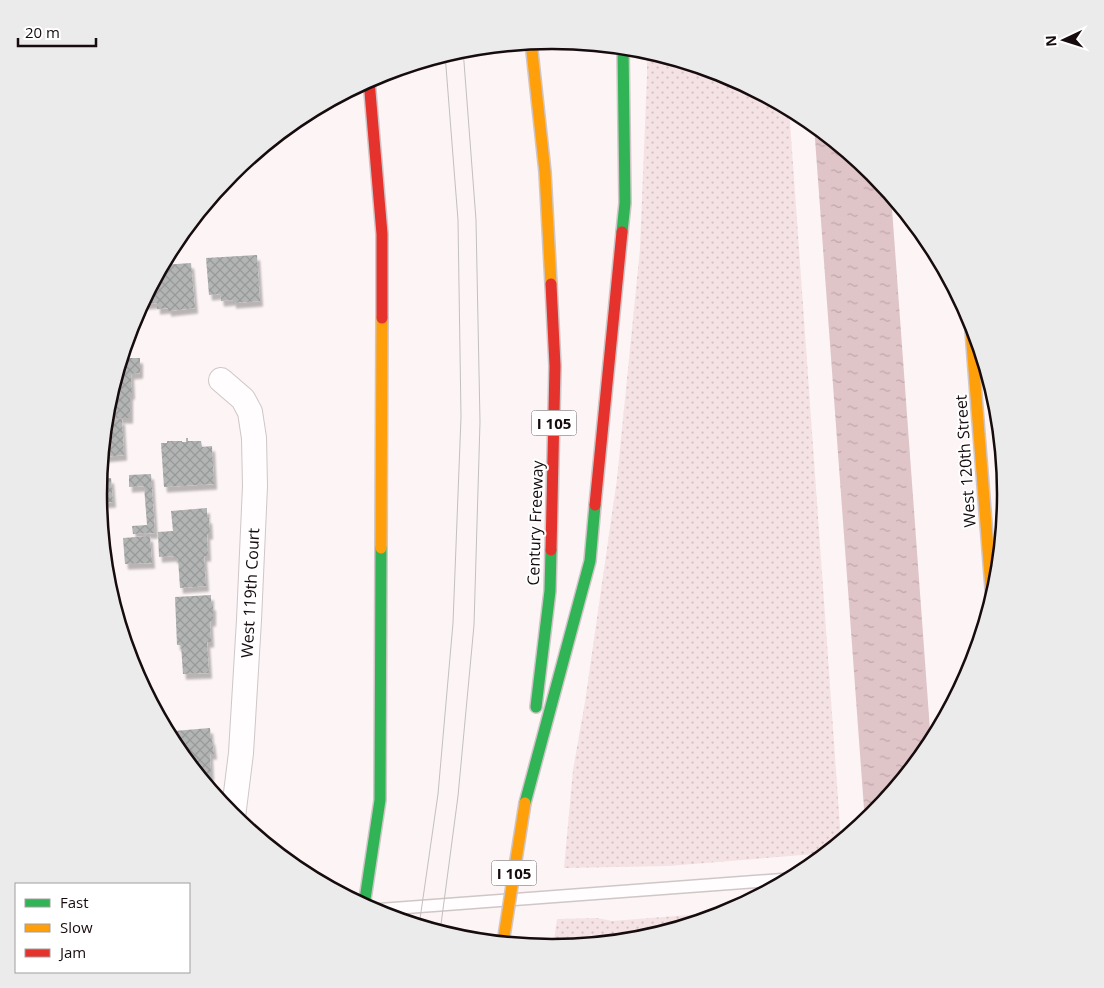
<svg xmlns="http://www.w3.org/2000/svg" width="1104" height="988" font-family="'Open Sans',sans-serif">
	<style>
		.grass { fill: url(#grass-dots) }
		.water { fill: url(#water-ripples) }
		.building { fill: url(#building-cross-hatch); filter: url(#shadow) }
		.lines { fill: none; stroke-linecap: round; stroke-linejoin: round }
		.lane-casing { stroke: #d0c6c7; stroke-width: 14 }
		.street-casing { stroke: #d0c6c7; stroke-width: 26 }
		.fast-casing { stroke: #d0c6c7; stroke-width: 14 }
		.slow-casing { stroke: #d0c6c7; stroke-width: 14 }
		.jam-casing { stroke: #d0c6c7; stroke-width: 14 }
		.lane { stroke: #fffdfe; stroke-width: 11 }
		.street { stroke: #fffdfe; stroke-width: 24 }
		.fast { stroke: #30b455; stroke-width: 11 }
		.slow { stroke: #ff9f0a; stroke-width: 11 }
		.jam { stroke: #e5322d; stroke-width: 11 }
		.tram { stroke: #c3c0c0; stroke-width: 1 }
		.slow-bridge-casing { stroke: #d0c6c7; stroke-width: 14; stroke-linecap: butt }
		.slow-bridge { stroke: #ff9f0a; stroke-width: 11 }
		.labels { text-anchor: middle; dominant-baseline: central; stroke-width: 4; stroke-linejoin: round; paint-order: stroke }
		.shield { fill: #fff; stroke: #5c5456; stroke-width: 1 }
		.shield-label { font-size: 15px; font-weight: bold; fill: #160b0d }
		.street-label { font-size: 16px; fill: #160b0d; stroke: #fff }
		.rim { fill: none; stroke: #160b0d; stroke-width: 2.5 }
	</style>
	<defs>
		<pattern id="grass-dots" width="8" height="8" patternUnits="userSpaceOnUse" patternTransform="scale(1.25)"><rect width="8" height="8" fill="#f5e2e4"/><path d="M2 2h.1M6 6h.1" fill="none" stroke="#d1c1c2" stroke-width="1.8" stroke-linecap="round"/></pattern>
		<pattern id="water-ripples" width="26" height="14" patternUnits="userSpaceOnUse" patternTransform="scale(1.25)"><rect width="26" height="14" fill="#dfc4c8"/><path d="M2 4q2-2 4 0t4 0M15 11q2-2 4 0t4 0" fill="none" stroke="#bfa7ab"/></pattern>
		<pattern id="building-cross-hatch" width="8" height="8" patternUnits="userSpaceOnUse" patternTransform="scale(1.25)"><rect width="8" height="8" fill="#b2b5b4"/><path d="M0 0l8 8M0 8l8-8" fill="none" stroke="#989a9a"/></pattern>
		<filter id="shadow"><feDropShadow dx="3" dy="5.5" stdDeviation="1" flood-color="#0004"/></filter>
	</defs>
	<rect width="100%" height="100%" fill="#fcf4f5"/>
	<g class="grass">
		<polygon points="647,51 726,75 789,108 841,841 827,853 668,866 564,868 573,770 585,702 617,479 640,249 647,75"/>
		<polygon points="728,912 640,939 553,948 557,919 597,918 612,921"/>
	</g>
	<polygon class="water" points="814,125 873,173 891,195 931,744 873,815 865,822"/>
	<g class="building">
		<polygon points="257,255 260,301 233,303 233,300 221,301 220,294 209,295 206,258"/>
		<polygon points="191,263 195,308 168,311 168,308 157,309 157,303 144,304 144,299 162,265"/>
		<polygon points="121,358 140,358 140,373 131,374 132,394 130,394 130,418 106,418 107,405 116,376 117,376 117,372"/>
		<polygon points="122,419 124,455 102,457 105,420"/>
		<polygon points="186,438 188,438 188,441 201,441 202,447 212,446 214,484 164,487 161,443 167,443 167,441 182,441 182,442 186,442"/>
		<polygon points="151,474 155,533 133,534 132,526 147,525 144,486 129,487 129,475"/>
		<polygon points="111,478 113,502 99,503 98,494 100,479"/>
		<polygon points="207,508 207,518 209,518 210,534 207,534 208,556 204,556 206,586 180,588 178,558 174,558 174,556 159,557 158,532 173,531 171,511"/>
		<polygon points="150,536 152,563 125,564 123,538"/>
		<polygon points="211,595 211,605 213,605 213,621 210,621 211,642 207,642 209,673 183,674 181,645 177,645 175,597"/>
		<polygon points="210,728 211,739 212,739 214,754 210,754 211,776 206,776 207,786 175,747 174,731"/>
	</g>
	<g class="lines">
		<defs>
			<polyline id="lane" points="373,910 789,879"/>
			<polyline id="street" points="221,380 243,399 250,412 254,438 255,486 249,620 241,753 233,817"/>
			<g id="fast">
				<polyline points="622,232 625,203 623,47"/>
				<polyline points="536,707 550,591 551,550"/>
				<polyline points="525,803 590,561 595,505"/>
				<polyline points="364,906 380,800 381,548"/>
			</g>
			<g id="slow">
				<polyline points="531,42 545,172 551,284"/>
				<polyline points="970,318 992,601"/>
				<polyline points="381,548 382,318"/>
			</g>
			<g id="jam">
				<polyline points="369,80 382,234 382,318"/>
				<polyline points="551,284 555,366 551,550"/>
				<polyline points="595,505 622,232"/>
			</g>
		</defs>
		<use href="#lane" class="lane-casing"/>
		<use href="#street" class="street-casing"/>
		<use href="#fast" class="fast-casing"/>
		<use href="#slow" class="slow-casing"/>
		<use href="#jam" class="jam-casing"/>
		<use href="#lane" class="lane"/>
		<use href="#street" class="street"/>
		<use href="#fast" class="fast"/>
		<use href="#slow" class="slow"/>
		<use href="#jam" class="jam"/>
		<g class="tram">
			<polyline points="419,926 438,794 453,623 461,417 458,220 445,54"/>
			<polyline points="440,932 458,796 474,625 480,422 476,220 463,49"/>
		</g>
		<defs>
			<polyline id="slow-bridge" points="503,943 525,803"/>
		</defs>
		<use href="#slow-bridge" class="slow-bridge-casing"/>
		<use href="#slow-bridge" class="slow-bridge"/>
	</g>
	<g class="labels">
		<g class="shield">
			<rect x="531.5" y="410.5" width="45" height="25" rx="4"/>
			<rect x="491.5" y="860.5" width="45" height="25" rx="4"/>
		</g>
		<g class="shield-label">
			<text x="554" y="423">I 105</text>
			<text x="514" y="873">I 105</text>
		</g>
		<g class="street-label">
			<text transform="translate(965 461) rotate(-94)">West 120th Street</text>
			<text transform="translate(535 523) rotate(-88)">Century Freeway</text>
			<text transform="translate(250 593) rotate(-87)">West 119th Court</text>
		</g>
	</g>
	<path d="M0 0H1104V988H0ZM107 494a445 445 0 1 1 890 0a445 445 0 1 1-890 0Z" fill="#ecebec" fill-rule="evenodd"/>
	<path class="rim" d="M107 494a445 445 0 1 1 890 0a445 445 0 1 1-890 0Z"/>
	<rect x="15" y="883" width="175" height="90" fill="#ffffff" stroke="#a29d9e"/>
	<rect x="25" y="899" width="25" height="8" fill="#30b455" stroke="#a29d9e"/>
	<text x="60" y="908" font-size="15" fill="#160b0d">Fast</text>
	<rect x="25" y="924" width="25" height="8" fill="#ff9f0a" stroke="#a29d9e"/>
	<text x="60" y="933" font-size="15" fill="#160b0d">Slow</text>
	<rect x="25" y="949" width="25" height="8" fill="#e5322d" stroke="#a29d9e"/>
	<text x="60" y="958" font-size="15" fill="#160b0d">Jam</text>
	<g transform="translate(1064 40) rotate(266)" stroke="#ffffff" stroke-width="4" paint-order="stroke">
	<path d="M0-4L9 19L0 12L-9 19Z" fill="#160b0d"/>
	<text y="-8" font-size="14" font-weight="bold" text-anchor="middle" fill="#160b0d">N</text>
	</g>
	<path d="M18 38v8h78v-8" fill="none" stroke="#160b0d" stroke-width="2.5"/>
	<text x="25" y="38" font-size="15" fill="#160b0d" stroke="#ffffff" stroke-width="4" paint-order="stroke">20 m</text>
</svg>
